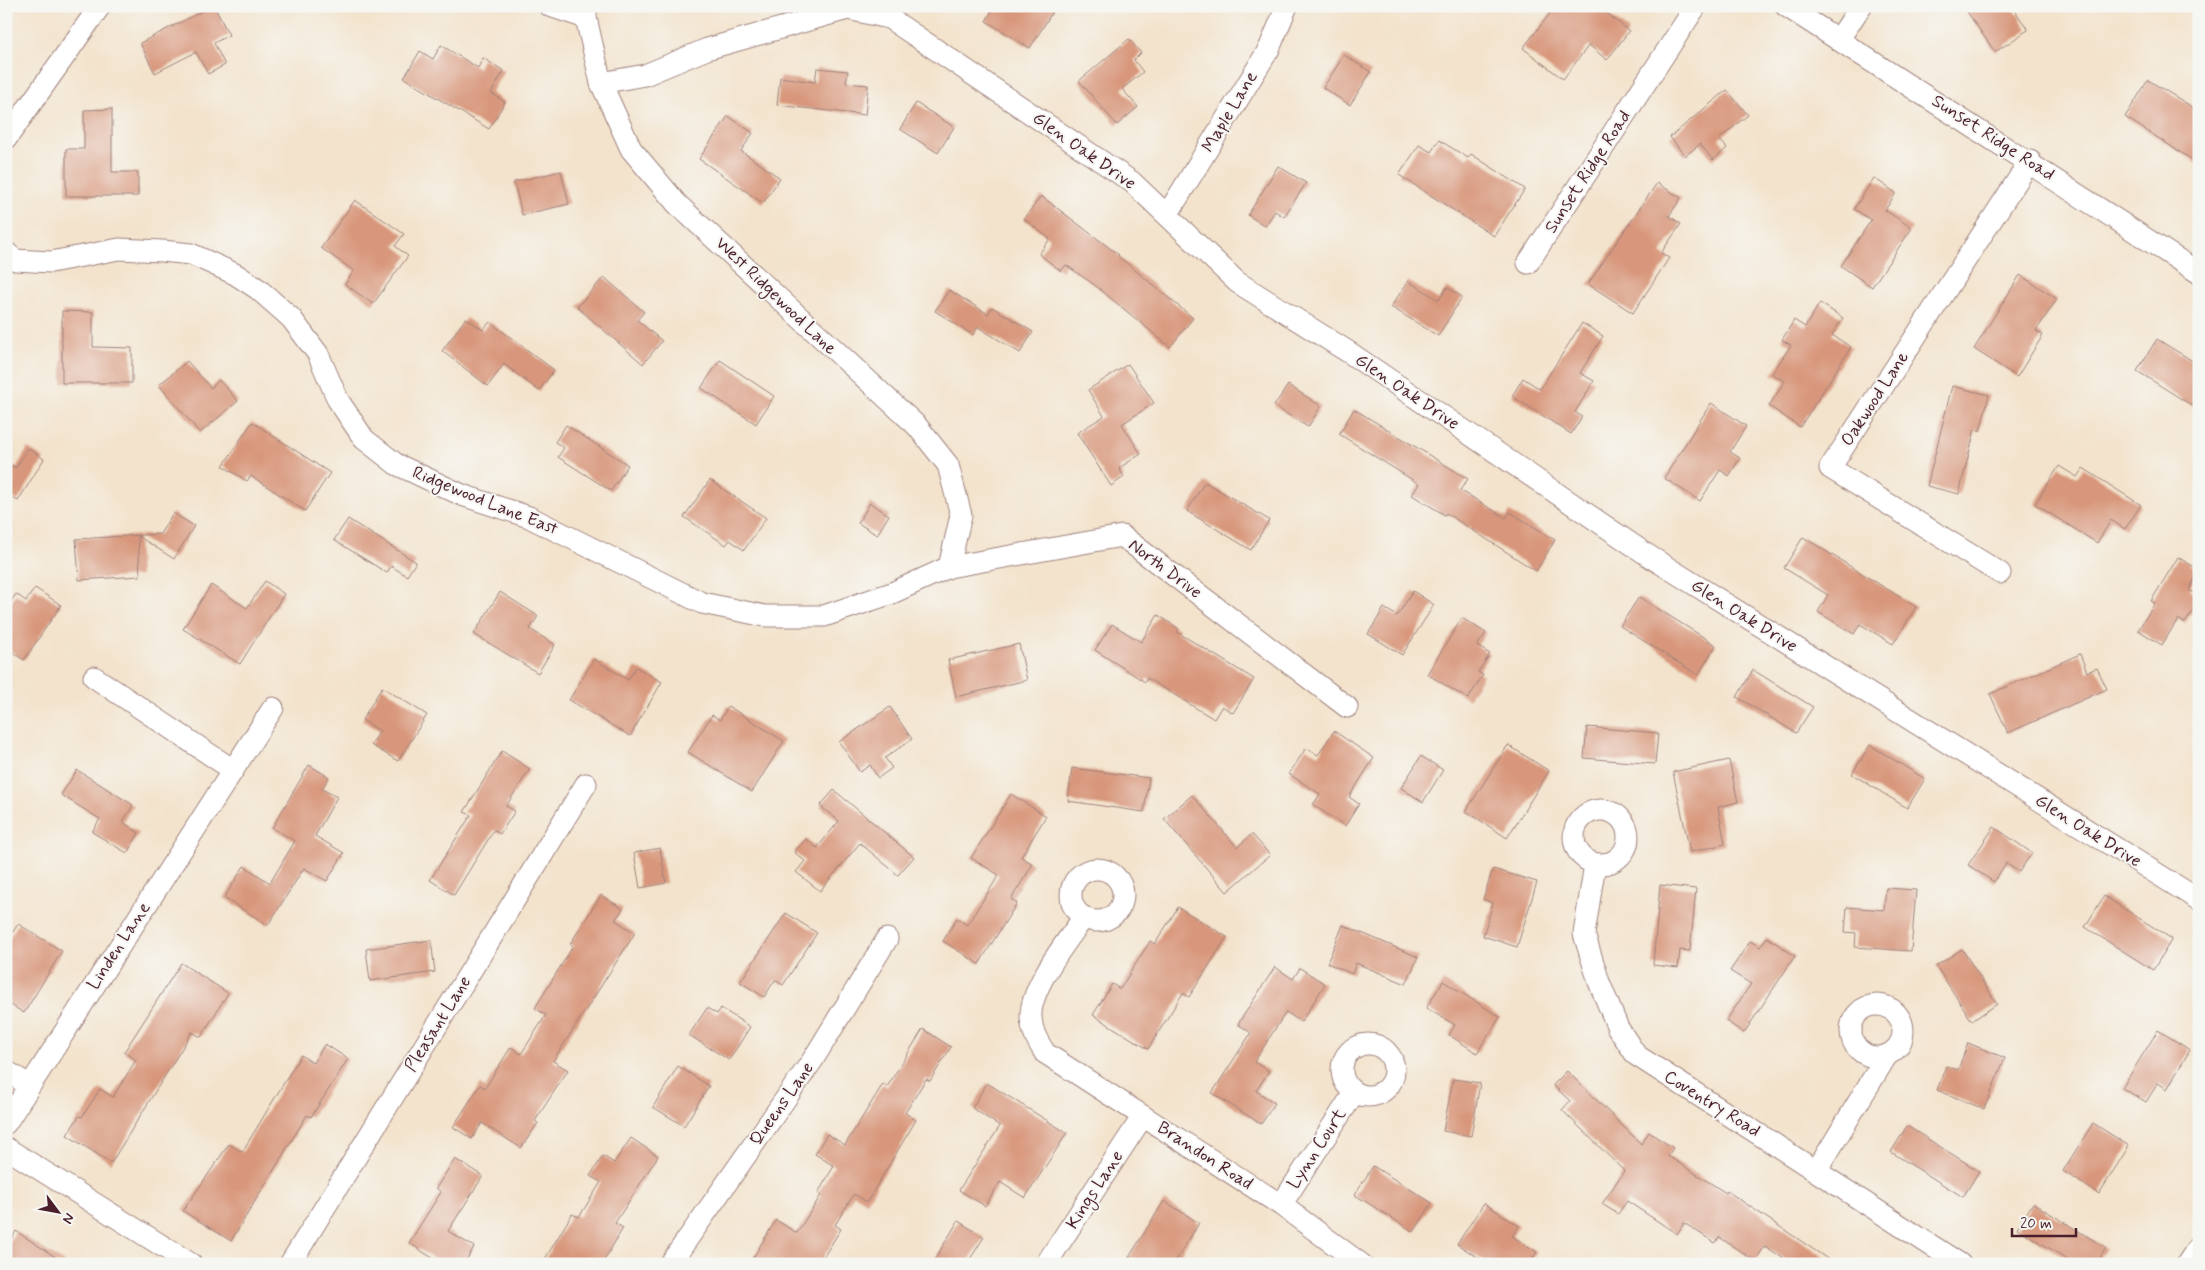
<svg xmlns="http://www.w3.org/2000/svg" width="2205" height="1270" font-family="Mynerve,sans-serif">
	<style>
		.building { fill: #d8977b }
		.lines { fill: none; stroke-linecap: round; stroke-linejoin: round }
		.minor-casing { stroke: #9e817c; stroke-width: 23 }
		.minor { stroke: #fff; stroke-width: 21 }
		.labels { text-anchor: middle; dominant-baseline: central; stroke-width: 4; stroke-linejoin: round; paint-order: stroke }
		.street-label { font-size: 18px; fill: #4a1f2b; stroke: #f6f6f2 }
	</style>
	<rect width="100%" height="100%" fill="#f6f6f2"/>
	<filter id="ink" filterUnits="userSpaceOnUse"><feTurbulence type="fractalNoise" baseFrequency=".02" numOctaves="2"/><feDisplacementMap in="SourceGraphic" scale="10" xChannelSelector="R" yChannelSelector="G"/><feConvolveMatrix kernelMatrix="1 2 1 2 8 2 1 2 1" color-interpolation-filters="sRGB"/></filter>
	<filter id="wash" filterUnits="userSpaceOnUse"><feTurbulence type="fractalNoise" baseFrequency=".0096" numOctaves="4" result="noise"/><feDisplacementMap in="SourceGraphic" scale="20" xChannelSelector="R" yChannelSelector="G"/><feGaussianBlur stdDeviation="1.12" result="paint"/><feColorMatrix in="noise" values="0 0 0 0 0 0 0 0 0 0 0 0 0 0 0 0 0 1.4 0 .05"/><feComposite in="paint" operator="in"/></filter>
	<g filter="url(#wash)">
		<rect width="100%" height="100%" fill="#f3e3cc"/>
		<g id="blocks">
			<g class="building">
				<polygon points="212,6 214,6 229,35 214,43 225,65 208,74 196,52 155,73 140,43"/>
				<polygon points="995,6 1056,6 1030,48 986,21"/>
				<polygon points="1556,6 1598,6 1629,31 1607,60 1589,45 1563,79 1523,48"/>
				<polygon points="1963,6 2012,6 2028,30 1995,52"/>
				<polygon points="1129,39 1141,53 1134,60 1143,72 1122,89 1138,107 1117,125 1079,81"/>
				<polygon points="441,45 478,68 483,58 504,71 491,93 505,102 489,129 404,78 420,51 433,59"/>
				<polygon points="1344,55 1371,72 1350,105 1323,88"/>
				<polygon points="817,68 848,71 846,83 868,85 865,115 777,105 780,77 815,82"/>
				<polygon points="2148,80 2199,111 2199,164 2125,117"/>
				<polygon points="1727,90 1748,115 1719,139 1727,148 1713,160 1700,144 1685,156 1670,137"/>
				<polygon points="916,103 954,127 938,153 900,129"/>
				<polygon points="112,109 112,172 138,172 138,196 66,196 66,149 84,149 84,110"/>
				<polygon points="728,116 753,133 741,151 780,178 763,203 699,159"/>
				<polygon points="1439,140 1468,158 1471,154 1525,189 1494,236 1399,175 1419,145 1431,152"/>
				<polygon points="1278,166 1306,183 1284,217 1275,211 1265,226 1248,215"/>
				<polygon points="561,171 569,204 522,215 514,182"/>
				<polygon points="1874,178 1896,193 1885,210 1912,228 1872,287 1841,266 1871,220 1854,209"/>
				<polygon points="1657,183 1681,198 1669,216 1681,224 1661,253 1669,258 1633,313 1588,284"/>
				<polygon points="1041,196 1119,255 1118,256 1193,318 1170,347 1096,286 1066,265 1061,271 1039,254 1050,239 1024,219"/>
				<polygon points="355,200 404,234 395,246 408,256 373,304 345,284 354,271 321,248"/>
				<polygon points="2020,275 2057,299 2036,331 2043,335 2017,377 1974,349"/>
				<polygon points="604,277 644,312 637,320 662,341 643,364 577,307"/>
				<polygon points="1408,281 1439,300 1447,287 1462,297 1438,336 1391,307"/>
				<polygon points="949,290 988,314 992,307 1033,332 1020,353 978,327 973,335 935,311"/>
				<polygon points="1820,303 1843,318 1832,335 1851,347 1800,427 1769,406 1785,381 1772,374 1791,345 1782,340 1794,320 1805,327"/>
				<polygon points="62,311 93,312 93,347 132,348 132,383 62,383"/>
				<polygon points="466,318 483,330 490,322 554,370 539,391 504,364 488,386 442,351"/>
				<polygon points="1582,323 1603,336 1580,373 1594,381 1575,412 1582,417 1571,434 1512,396 1523,378 1540,389"/>
				<polygon points="2157,339 2199,365 2199,410 2137,371"/>
				<polygon points="720,360 774,396 756,424 701,388"/>
				<polygon points="187,361 211,388 219,380 238,401 200,433 159,385"/>
				<polygon points="1128,364 1154,403 1122,424 1141,454 1119,468 1124,477 1111,486 1077,433 1104,416 1088,390"/>
				<polygon points="1288,385 1321,406 1308,427 1274,406"/>
				<polygon points="1952,386 1989,395 1980,431 1975,429 1959,494 1927,486"/>
				<polygon points="1711,403 1746,426 1730,452 1740,458 1729,476 1720,470 1700,501 1664,478"/>
				<polygon points="1354,409 1468,479 1460,490 1506,518 1510,512 1555,540 1536,571 1446,513 1445,515 1412,495 1419,484 1339,434"/>
				<polygon points="252,422 330,473 305,511 251,476 247,481 223,466"/>
				<polygon points="566,425 628,465 611,491 558,457 564,448 555,442"/>
				<polygon points="28,448 44,459 18,501 6,494 6,462 16,468"/>
				<polygon points="2059,466 2077,477 2083,468 2141,505 2125,529 2111,520 2097,543 2035,504"/>
				<polygon points="710,480 766,518 744,550 730,540 726,545 684,517"/>
				<polygon points="1205,482 1269,520 1251,550 1187,511"/>
				<polygon points="870,503 889,515 877,535 858,523"/>
				<polygon points="173,513 194,526 174,559 138,536 140,576 79,580 76,539 160,534"/>
				<polygon points="348,519 416,562 407,576 391,566 387,573 334,540"/>
				<polygon points="1803,537 1916,607 1893,644 1860,624 1854,634 1818,612 1828,595 1784,568"/>
				<polygon points="2178,557 2199,570 2189,590 2199,596 2199,602 2185,623 2178,619 2162,645 2138,630 2155,603 2151,601"/>
				<polygon points="265,581 284,594 240,664 183,629 211,585 247,608"/>
				<polygon points="35,588 61,605 24,660 6,648 6,609 16,594 26,601"/>
				<polygon points="1413,591 1434,605 1402,655 1368,634 1384,608 1397,616"/>
				<polygon points="500,592 538,616 530,629 555,645 538,673 474,634"/>
				<polygon points="1639,597 1716,645 1698,675 1620,626"/>
				<polygon points="1158,615 1179,629 1177,632 1254,679 1233,713 1222,706 1214,719 1147,678 1145,682 1095,650 1112,624 1141,642"/>
				<polygon points="1462,618 1486,633 1477,646 1490,654 1478,672 1483,675 1468,699 1427,674"/>
				<polygon points="1019,644 1027,680 956,697 948,660"/>
				<polygon points="2080,654 2087,672 2097,668 2107,689 2008,733 1990,694"/>
				<polygon points="594,659 628,680 636,667 662,682 630,736 569,700"/>
				<polygon points="1753,670 1813,707 1796,733 1737,697"/>
				<polygon points="382,687 427,715 398,761 371,745 380,731 362,720"/>
				<polygon points="728,706 784,741 752,792 688,752 712,715 720,720"/>
				<polygon points="890,707 912,739 885,758 892,768 878,778 870,765 860,772 839,742"/>
				<polygon points="1587,727 1658,733 1655,764 1584,758"/>
				<polygon points="1334,731 1374,758 1349,797 1359,804 1345,826 1313,805 1320,794 1289,774 1306,748 1318,755"/>
				<polygon points="1508,745 1549,771 1507,838 1466,811"/>
				<polygon points="1870,745 1925,779 1907,808 1852,774"/>
				<polygon points="502,751 530,769 506,806 515,811 500,834 494,830 454,895 430,880 471,815 464,812"/>
				<polygon points="1421,756 1443,770 1423,802 1401,788"/>
				<polygon points="1729,760 1738,802 1718,807 1725,844 1690,852 1673,772"/>
				<polygon points="309,765 329,777 322,789 337,797 315,836 344,853 327,881 304,868 268,925 224,898 244,866 270,883 295,841 272,828"/>
				<polygon points="1072,768 1149,778 1144,812 1068,801"/>
				<polygon points="77,770 133,805 123,822 139,833 127,853 92,832 100,819 61,795"/>
				<polygon points="834,790 914,857 898,875 860,843 820,891 796,872 805,861 794,852 806,839 817,848 839,821 820,806"/>
				<polygon points="1011,794 1046,816 1021,857 1033,864 1011,899 1017,903 979,964 943,941 957,918 967,925 999,875 971,858"/>
				<polygon points="1192,795 1237,847 1252,834 1270,855 1227,892 1164,819"/>
				<polygon points="1994,827 2032,853 2019,872 2006,863 1994,882 1968,865"/>
				<polygon points="660,848 666,883 640,888 634,853"/>
				<polygon points="1493,869 1537,882 1517,947 1483,936 1493,903 1483,899"/>
				<polygon points="1660,885 1696,889 1690,951 1680,950 1678,968 1653,965"/>
				<polygon points="1886,888 1916,890 1911,951 1855,947 1856,933 1845,932 1847,907 1884,910"/>
				<polygon points="601,895 623,909 615,920 635,933 553,1061 568,1070 535,1121 538,1123 521,1148 482,1123 472,1139 453,1127 480,1085 485,1088 511,1047 521,1054 546,1015 535,1008 573,946 570,944"/>
				<polygon points="2104,896 2172,939 2153,970 2085,927"/>
				<polygon points="1178,907 1227,937 1189,997 1183,993 1148,1049 1093,1015 1112,984 1120,989 1150,941 1155,944"/>
				<polygon points="786,913 817,933 783,985 775,980 764,997 740,982"/>
				<polygon points="18,924 62,951 24,1013 6,1002 6,943"/>
				<polygon points="1343,925 1418,957 1406,984 1356,963 1352,974 1327,963"/>
				<polygon points="1767,937 1795,956 1744,1033 1726,1021 1751,984 1730,971 1750,941 1760,947"/>
				<polygon points="431,940 435,972 370,981 366,949"/>
				<polygon points="1962,949 1997,1004 1972,1021 1936,966"/>
				<polygon points="181,963 228,993 201,1037 192,1032 111,1163 67,1135 79,1116 82,1117 100,1089 113,1097 136,1060 124,1052"/>
				<polygon points="1275,967 1293,979 1300,968 1325,984 1301,1022 1286,1012 1254,1062 1269,1071 1256,1091 1275,1103 1261,1124 1212,1093 1251,1033 1238,1024"/>
				<polygon points="1443,981 1500,1017 1477,1053 1449,1035 1455,1025 1426,1008"/>
				<polygon points="707,1008 717,1014 721,1008 750,1027 729,1060 689,1035"/>
				<polygon points="923,1029 951,1047 930,1081 926,1079 905,1113 916,1120 867,1202 854,1194 835,1225 841,1229 819,1264 749,1264 776,1220 797,1233 821,1195 818,1193 834,1166 815,1154 827,1134 845,1145 883,1084 887,1087"/>
				<polygon points="2158,1030 2190,1050 2167,1089 2158,1083 2146,1102 2122,1088"/>
				<polygon points="1968,1043 2005,1058 1984,1109 1937,1090 1946,1066 1958,1070"/>
				<polygon points="325,1044 348,1059 311,1117 307,1115 231,1241 183,1211 229,1144 242,1152 301,1055 313,1063"/>
				<polygon points="678,1066 709,1086 684,1126 653,1107"/>
				<polygon points="1567,1071 1641,1144 1649,1132 1673,1148 1668,1156 1726,1193 1727,1191 1835,1264 1792,1264 1765,1246 1755,1261 1719,1237 1715,1243 1684,1223 1677,1234 1627,1201 1618,1214 1602,1204 1624,1171 1562,1110 1570,1101 1553,1085"/>
				<polygon points="1453,1079 1480,1083 1471,1136 1443,1131"/>
				<polygon points="987,1083 1067,1133 1025,1198 1000,1182 985,1206 959,1190 1000,1126 972,1108"/>
				<polygon points="2093,1123 2129,1146 2099,1194 2063,1171"/>
				<polygon points="1907,1126 1979,1171 1963,1197 1891,1152"/>
				<polygon points="631,1138 658,1156 615,1223 623,1228 602,1264 542,1264 572,1214 579,1217 601,1182 590,1176 603,1156 614,1163"/>
				<polygon points="455,1159 483,1176 448,1231 474,1247 464,1264 442,1264 409,1243 441,1192 436,1188"/>
				<polygon points="1373,1166 1432,1203 1414,1232 1355,1195"/>
				<polygon points="1164,1201 1199,1223 1174,1264 1125,1264"/>
				<polygon points="1484,1203 1519,1226 1512,1236 1537,1252 1529,1264 1488,1264 1457,1244"/>
				<polygon points="2033,1203 2106,1248 2096,1264 2075,1264 2017,1228"/>
				<polygon points="958,1221 984,1237 967,1264 932,1264"/>
				<polygon points="16,1231 66,1264 6,1264 6,1247"/>
			</g>
		</g>
	</g>
	<g filter="url(#ink)">
		<use href="#blocks" fill-opacity="0" stroke="#9e817c" stroke-width="1"/>
		<g class="lines">
			<defs>
				<g id="minor">
					<polyline points="550,6 586,18"/>
					<polyline points="586,6 586,18 601,83 631,149 677,204 917,426 948,465 961,515 949,567"/>
					<polyline points="1786,6 2199,273"/>
					<polyline points="1839,39 1861,6"/>
					<polyline points="601,83 645,75 707,49 848,9 889,18 1132,182 1237,282 1350,353 1649,556 2199,900"/>
					<polyline points="6,139 100,6"/>
					<polyline points="1167,215 1269,49 1287,6"/>
					<polyline points="6,252 15,260 51,262 119,249 162,251 191,254 235,274 258,289 291,318 318,354 338,400 364,439 396,464 462,495 529,517 702,603 765,616 824,616 892,593 949,567 1122,536 1347,707"/>
					<polyline points="1528,263 1696,6"/>
					<polyline points="2000,573 1830,468 2030,161"/>
					<polyline points="94,677 233,770"/>
					<circle cx="1601" cy="837" r="27"/>
					<polyline points="1595,864 1584,934 1599,982 1618,1028 1636,1055 1960,1264"/>
					<circle cx="1097" cy="895" r="26"/>
					<path d="M1084,917C1067,941 1029,988 1031,1018C1032,1032 1038,1042 1045,1053L1281,1205L1361,1264"/>
					<circle cx="1877" cy="1031" r="26"/>
					<circle cx="1368" cy="1070" r="26"/>
					<polyline points="6,1071 29,1085"/>
					<polyline points="6,1123 273,708"/>
					<polyline points="6,1148 191,1264"/>
					<polyline points="1817,1170 1887,1055"/>
					<polyline points="1281,1205 1354,1093"/>
					<polyline points="290,1264 586,784"/>
					<polyline points="670,1264 812,1061 887,939"/>
					<polyline points="1046,1264 1143,1116"/>
					<polyline points="2187,1264 2199,1246"/>
				</g>
			</defs>
			<use href="#minor" class="minor-casing"/>
			<use href="#minor" class="minor"/>
		</g>
	</g>
	<g class="labels">
		<g class="street-label">
			<text transform="translate(1230 112) rotate(-59)">Maple Lane</text>
			<text transform="translate(1993 138) rotate(33)">Sunset Ridge Road</text>
			<text transform="translate(1084 151) rotate(35)">Glen Oak Drive</text>
			<text transform="translate(1588 172) rotate(-57)">Sunset Ridge Road</text>
			<text transform="translate(776 296) rotate(44)">West Ridgewood Lane</text>
			<text transform="translate(1407 392) rotate(34)">Glen Oak Drive</text>
			<text transform="translate(1875 399) rotate(-57)">Oakwood Lane</text>
			<text transform="translate(485 501) rotate(22)">Ridgewood Lane East</text>
			<text transform="translate(1165 569) rotate(37)">North Drive</text>
			<text transform="translate(1744 616) rotate(32)">Glen Oak Drive</text>
			<text transform="translate(2088 831) rotate(32)">Glen Oak Drive</text>
			<text transform="translate(119 946) rotate(-57)">Linden Lane</text>
			<text transform="translate(438 1024) rotate(-58)">Pleasant Lane</text>
			<text transform="translate(782 1104) rotate(-55)">Queens Lane</text>
			<text transform="translate(1712 1104) rotate(32)">Coventry Road</text>
			<text transform="translate(1317 1149) rotate(-57)">Lynn Court</text>
			<text transform="translate(1205 1156) rotate(33)">Brandon Road</text>
			<text transform="translate(1095 1190) rotate(-57)">Kings Lane</text>
		</g>
	</g>
	<rect width="2205" height="1270" fill="none" stroke="#f6f6f2" stroke-width="25"/>
	<g transform="translate(58 1212) rotate(122)" stroke="#f6f6f2" stroke-width="4" paint-order="stroke">
	<path d="M0-4L9 19L0 12L-9 19Z" fill="#4a1f2b"/>
	<text y="-8" font-size="14" font-weight="bold" text-anchor="middle" fill="#4a1f2b">N</text>
	</g>
	<path d="M2012 1228v8h64v-8" fill="none" stroke="#4a1f2b" stroke-width="2.5"/>
	<text x="2020" y="1228" font-size="15" fill="#4a1f2b" stroke="#f6f6f2" stroke-width="4" paint-order="stroke">20 m</text>
</svg>
